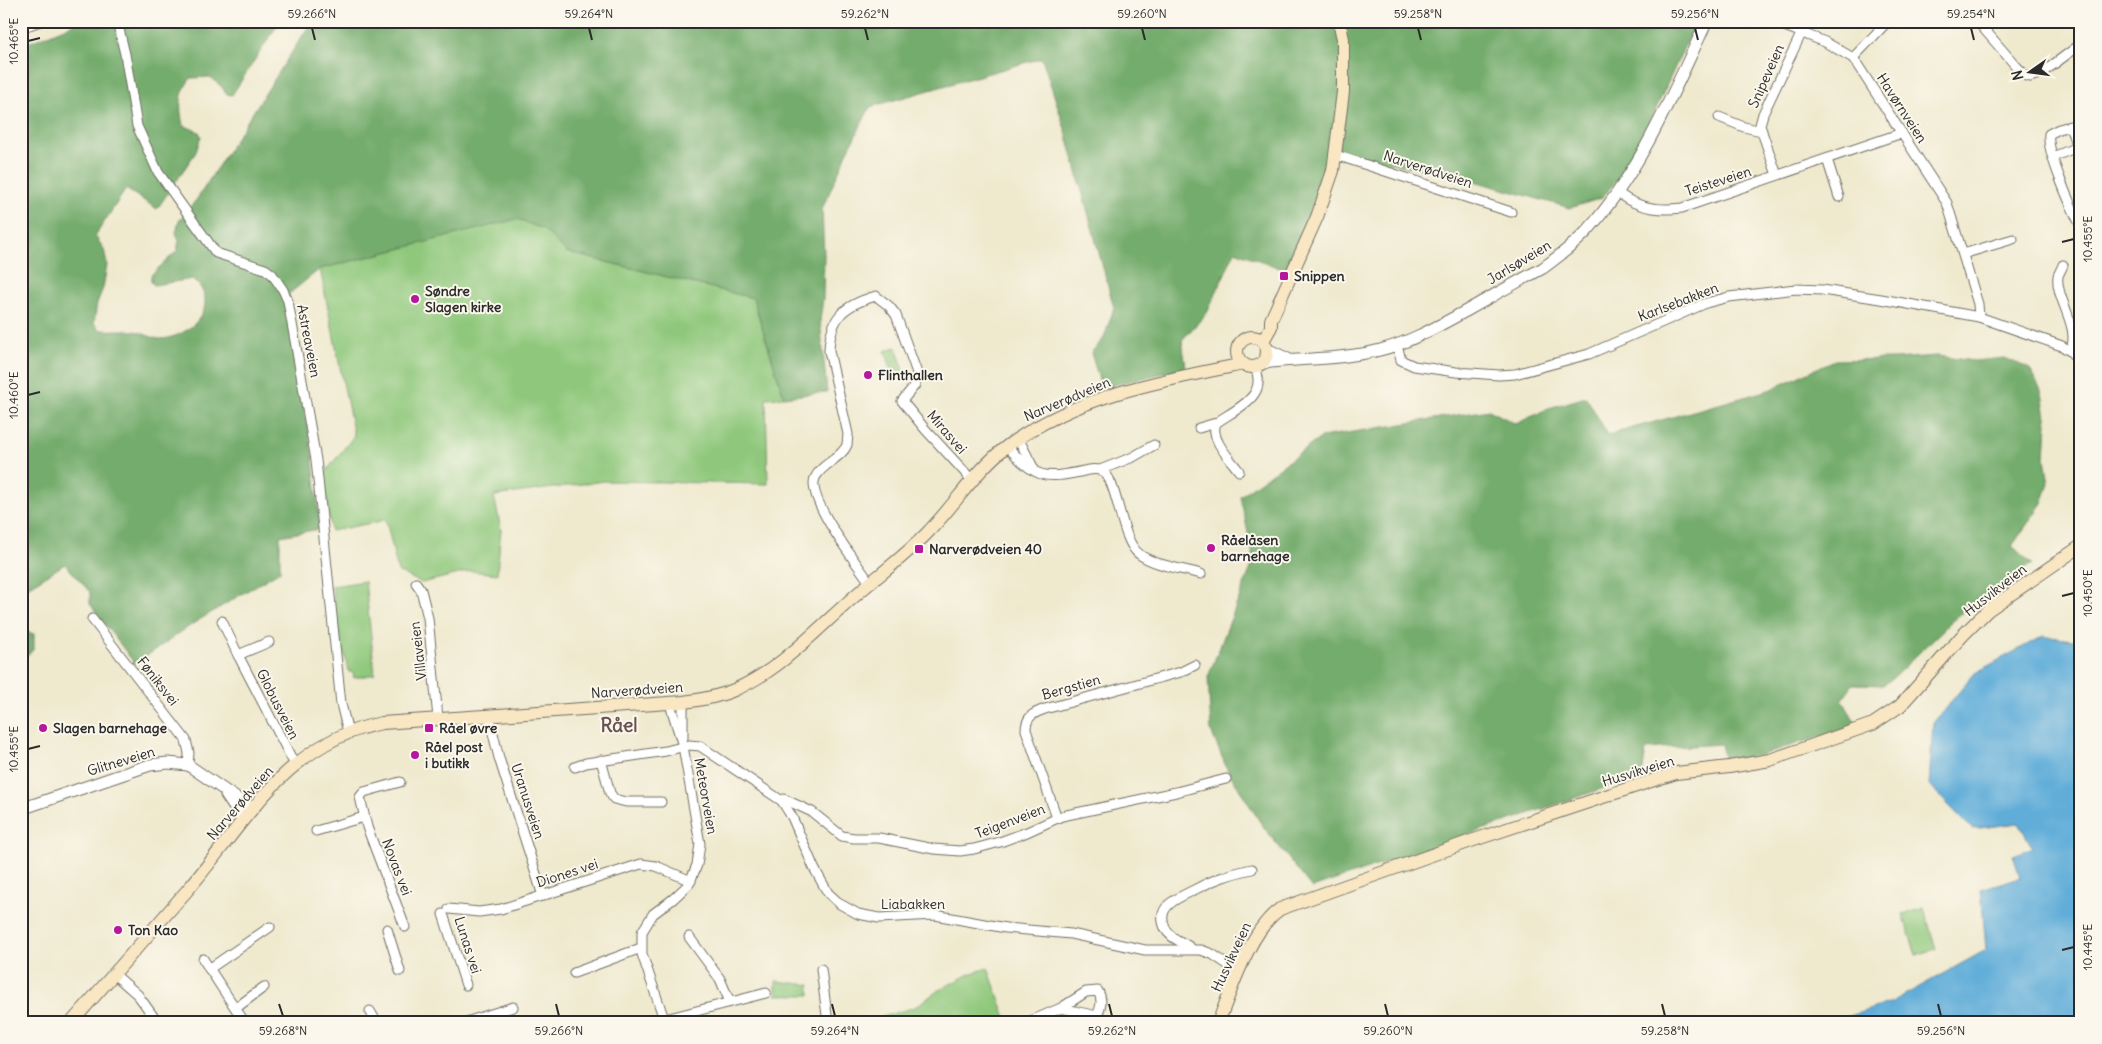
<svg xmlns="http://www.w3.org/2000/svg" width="2102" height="1044" font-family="Delius,sans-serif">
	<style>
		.green { fill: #8fc87c; stroke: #5d7a54 }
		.forest { fill: #73ac6c; stroke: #4f6c4c }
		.water { fill: #60add9; stroke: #466c82 }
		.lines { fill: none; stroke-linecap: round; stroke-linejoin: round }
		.minor-casing { stroke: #706e64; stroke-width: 11 }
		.tertiary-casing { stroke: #706e64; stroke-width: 13 }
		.secondary-casing { stroke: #706e64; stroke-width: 14 }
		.minor { stroke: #fff; stroke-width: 9 }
		.tertiary { stroke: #fff; stroke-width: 11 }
		.secondary { stroke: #f9e7c3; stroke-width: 12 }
		.ticks { fill: none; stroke: #2b2b2b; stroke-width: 2 }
		.poi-dot { fill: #b5179e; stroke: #fbf7ec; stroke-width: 2 }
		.labels { text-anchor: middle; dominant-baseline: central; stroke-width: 4; stroke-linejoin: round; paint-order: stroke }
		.street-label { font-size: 14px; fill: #2b2b2b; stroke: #fbf7ec }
		.poi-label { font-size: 14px; font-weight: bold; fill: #2b2b2b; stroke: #fbf7ec; text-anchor: start }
		.district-label { font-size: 19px; font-weight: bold; fill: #695352; stroke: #fbf7ec }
		.neatline { fill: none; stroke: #2b2b2b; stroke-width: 2 }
		.ticks-label { font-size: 12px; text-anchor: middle; fill: #2b2b2b }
	</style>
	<rect width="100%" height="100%" fill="#fbf7ec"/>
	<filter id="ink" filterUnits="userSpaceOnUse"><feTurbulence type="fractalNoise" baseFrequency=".02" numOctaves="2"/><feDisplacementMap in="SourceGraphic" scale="10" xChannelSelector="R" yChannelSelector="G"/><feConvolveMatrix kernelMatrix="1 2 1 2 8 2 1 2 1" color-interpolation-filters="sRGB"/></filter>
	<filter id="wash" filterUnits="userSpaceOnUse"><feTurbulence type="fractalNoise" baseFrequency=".0096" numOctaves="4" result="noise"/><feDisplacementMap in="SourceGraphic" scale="20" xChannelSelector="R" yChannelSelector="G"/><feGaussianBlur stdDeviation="1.12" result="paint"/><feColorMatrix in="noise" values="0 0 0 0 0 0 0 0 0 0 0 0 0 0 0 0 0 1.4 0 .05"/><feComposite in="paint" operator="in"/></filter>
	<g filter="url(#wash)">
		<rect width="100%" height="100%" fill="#efe9ce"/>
		<g class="green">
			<polygon points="517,218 543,229 566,252 753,298 784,397 766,398 768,484 604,481 494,496 501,529 497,574 471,571 422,583 398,572 386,520 331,531 324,474 354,436 320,269"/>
			<polygon points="896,347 904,370 893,374 885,351"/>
			<polygon points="365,581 375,674 354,678 353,672 349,672 338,631 332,586"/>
			<polygon points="1924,908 1936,949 1916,955 1903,914"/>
			<polygon points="988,968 1008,1023 877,1023 882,1017 915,1007 939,990 969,974"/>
			<polygon points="776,981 810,985 810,995 776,995"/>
		</g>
		<g class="forest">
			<path d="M81,21H280L232,95L226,94L222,87L210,77L191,78C179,93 179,107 183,125L199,132L201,136L196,152L157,209L126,189L95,236L104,249L107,265L103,288L97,303L94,323L101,330C112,331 123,329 135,331C144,333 153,339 161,339C167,339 175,336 180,334C203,322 216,300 193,279L154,285L151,282V275L177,251L179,240L176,233L179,221L197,199L312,21H1696L1650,122L1627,167L1602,198L1570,208L1460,177L1328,150L1321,186L1285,270L1235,251L1207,313L1182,340L1186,368L1109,386L1100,383L1091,353L1104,338L1114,308L1066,132L1042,58L870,107L847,153L822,209L824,255L823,299L820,320L827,392L784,397L753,298L566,252L543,229L517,219L320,269L285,297L313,458L320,529L280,536V571L194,623L135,664L90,604V592L65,564L21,591V46Z"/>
			<polygon points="1936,356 1974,361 2005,358 2030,369 2042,393 2047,423 2045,458 2049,484 2042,503 2012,546 2032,564 1986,593 1952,621 1894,677 1883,685 1853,684 1842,699 1857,725 1761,755 1725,762 1721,744 1646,749 1642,775 1312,888 1262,825 1228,771 1211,731 1208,677 1254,560 1240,496 1322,437 1489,410 1516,424 1549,408 1586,397 1608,435 1769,390 1835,360 1896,359"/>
			<polygon points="21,630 34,634 34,649 27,655 21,657"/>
		</g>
		<polygon class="water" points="2043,636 2081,641 2081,1023 1829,1023 1892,1002 1986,950 1981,889 2020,877 2013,855 2032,847 2019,823 1972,829 1929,785 1933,723 1975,673"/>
	</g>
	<g filter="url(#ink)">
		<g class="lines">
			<defs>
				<g id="minor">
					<polyline points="117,21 125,54 137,126 158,172 216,253 265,269 272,274 283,290 288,301 316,460 341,704 348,732"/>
					<polyline points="1772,21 1825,42 1853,58 1947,203 1978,304 1979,317"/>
					<polyline points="1977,21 2016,66 2026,76 2030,77 2042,73 2081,44"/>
					<polyline points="21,28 40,21"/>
					<polyline points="1853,58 1888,21"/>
					<polyline points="1719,117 1744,127 1762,131"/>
					<polyline points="1336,155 1511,212"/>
					<path d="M2053,157L2077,147L2070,126L2059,129L2049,134C2046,151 2072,209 2081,226"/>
					<polyline points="1827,159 1839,197"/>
					<polyline points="1777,175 1762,132 1760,125 1763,114 1801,34"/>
					<path d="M1618,193C1637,208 1660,211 1682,208L1902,133"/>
					<polyline points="1963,254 2013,239"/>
					<path d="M2063,265C2062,268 2059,273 2058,276C2055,299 2082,328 2070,351"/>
					<polyline points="1397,345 1401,360 1414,366 1456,372 1499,375 1515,374 1589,354 1706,303 1729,297 1796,289 1822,290 1881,299 1979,317 2062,346 2070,351 2081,363"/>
					<polyline points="1199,428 1216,423"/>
					<polyline points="1018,438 1034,469"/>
					<path d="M1007,446C1036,478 1042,480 1084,471C1090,470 1096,468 1102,471C1118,479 1120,540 1139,554C1153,565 1183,569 1201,574"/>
					<polyline points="1100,470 1133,457 1154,445"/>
					<path d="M1239,471C1230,459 1209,438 1216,423C1237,408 1270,396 1254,366"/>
					<polyline points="416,583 421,590 428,618 438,718"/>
					<path d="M870,583C857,563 806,499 815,478C821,464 841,459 847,445L848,434L829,351C830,317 844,305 876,296L889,306L896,315L917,373L915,385L902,401L925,429L972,480"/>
					<polyline points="92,619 186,740 189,753 188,765"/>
					<polyline points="222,621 238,655"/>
					<polyline points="269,642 238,655 295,765"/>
					<polyline points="490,715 491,725 499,758 543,896"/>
					<polyline points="683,738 683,702"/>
					<polyline points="601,760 610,793 614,799 626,802 661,802"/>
					<polyline points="575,767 586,763 666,751 689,745 700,746 782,801 792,817 814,868 828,893 840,904 858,914 879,918 935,915 1006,928 1071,934 1145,950 1201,950 1212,954 1239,972"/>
					<polyline points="400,782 364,792 360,797 367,827 405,927"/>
					<polyline points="782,801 784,799 812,812 842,836 854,838 879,838 934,849 960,851 974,849 1000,842 1027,832 1062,816 1176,792 1226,779"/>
					<path d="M1057,818L1026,730C1026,717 1033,713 1045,709L1181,672L1195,665"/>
					<polyline points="316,831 364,817"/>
					<polyline points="449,909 479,912 501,909 641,864 656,866 691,881"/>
					<polyline points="443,914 466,985"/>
					<polyline points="387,929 400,971"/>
					<polyline points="689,937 720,979 730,1002"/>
					<path d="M1192,949C1183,941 1171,940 1165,928C1155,905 1179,898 1194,890C1215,879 1229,874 1252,869"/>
					<polyline points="203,959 245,1023"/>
					<polyline points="209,969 270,927"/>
					<polyline points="821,969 828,1023"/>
					<polyline points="574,973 641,948"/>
					<polyline points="114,974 138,995 158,1023"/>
					<polyline points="236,1008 264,987"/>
					<polyline points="370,1011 377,1023"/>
					<polyline points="664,1019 642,954 642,932 653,914 673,899 689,884 697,865 700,844 683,746 670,704"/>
					<polyline points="463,1023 513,1007"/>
					<polyline points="650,1023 766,993"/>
					<path d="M1026,1023L1061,1008L1086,992L1098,991C1103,1000 1101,1007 1097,1016L1061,1008"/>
				</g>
				<g id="tertiary">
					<polyline points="1267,349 1288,359"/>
					<path d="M1263,363C1302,358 1341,360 1380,350C1411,342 1438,326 1466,311C1492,296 1517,282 1543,268C1558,257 1574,245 1587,231C1641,171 1672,94 1707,21"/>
					<polyline points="226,795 243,820"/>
					<polyline points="21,809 150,765 168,763 188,765 252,809"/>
				</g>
				<g id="secondary">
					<circle cx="1252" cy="352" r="15"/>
					<polyline points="1263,341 1271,327 1271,320 1317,217 1333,171 1343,92 1343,39 1339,21"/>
					<path d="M71,1023C111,977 151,932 191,886C247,819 289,741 382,723L683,702C700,700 718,697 734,690C781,670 818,628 856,595C881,573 908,554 930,530C957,502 978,467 1010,444C1078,395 1164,380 1244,364"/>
					<path d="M1218,1023C1232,988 1250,930 1280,909L1471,841L1657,779L1676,773L1729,767L1770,760L1873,724L1900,706L1962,636L1988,610L2081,546"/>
				</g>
			</defs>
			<use href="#minor" class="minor-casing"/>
			<use href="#tertiary" class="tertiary-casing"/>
			<use href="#secondary" class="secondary-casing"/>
			<use href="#minor" class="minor"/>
			<use href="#tertiary" class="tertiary"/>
			<use href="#secondary" class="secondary"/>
		</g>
	</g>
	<path class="ticks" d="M312,28L315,40M589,28L592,40M865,28L868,40M1142,28L1145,40M1418,28L1421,40M1695,28L1698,40M1971,28L1974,40M28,41L40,38M2062,242L2074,239M28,395L40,392M2062,596L2074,593M28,749L40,746M2062,950L2074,947M279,1004L283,1016M556,1004L559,1016M832,1004L835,1016M1109,1004L1112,1016M1385,1004L1388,1016M1662,1004L1665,1016M1938,1004L1941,1016"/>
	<g class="poi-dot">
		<rect x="1279" y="271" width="10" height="10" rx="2.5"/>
		<circle cx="415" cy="299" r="5"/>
		<circle cx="868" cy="375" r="5"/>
		<circle cx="1211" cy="548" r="5"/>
		<rect x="914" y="544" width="10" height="10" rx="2.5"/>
		<circle cx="43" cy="728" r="5"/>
		<rect x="424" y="723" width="10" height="10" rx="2.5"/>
		<circle cx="415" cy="755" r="5"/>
		<circle cx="118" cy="930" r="5"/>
	</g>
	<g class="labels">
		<g class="street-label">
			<text transform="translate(1766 76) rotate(-66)">Snipeveien</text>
			<text transform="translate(1902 108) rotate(57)">Havørnveien</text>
			<text transform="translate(1428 169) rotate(18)">Narverødveien</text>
			<text transform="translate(1718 181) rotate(-18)">Teisteveien</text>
			<text transform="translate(1519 262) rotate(-31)">Jarlsøveien</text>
			<text transform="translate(1678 302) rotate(-21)">Karlsebakken</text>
			<text transform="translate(309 341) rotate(79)">Astreaveien</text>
			<text transform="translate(1067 399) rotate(-23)">Narverødveien</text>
			<text transform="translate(947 432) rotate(49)">Mirasvei</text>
			<text transform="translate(1995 590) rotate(-38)">Husvikveien</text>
			<text transform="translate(418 651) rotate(-97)">Villaveien</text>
			<text transform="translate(158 681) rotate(52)">Føniksvei</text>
			<text transform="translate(1071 687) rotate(-16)">Bergstien</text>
			<text transform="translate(637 690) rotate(-4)">Narverødveien</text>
			<text transform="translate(278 704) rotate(63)">Globusveien</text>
			<text transform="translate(121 761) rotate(-17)">Glitneveien</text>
			<text transform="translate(1638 771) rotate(-17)">Husvikveien</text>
			<text transform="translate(706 796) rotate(80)">Meteorveien</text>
			<text transform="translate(528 801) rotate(72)">Uranusveien</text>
			<text transform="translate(240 803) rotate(-49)">Narverødveien</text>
			<text transform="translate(1010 821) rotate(-21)">Teigenveien</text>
			<text transform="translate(397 867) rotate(69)">Novas vei</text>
			<text transform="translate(567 873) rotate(-18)">Diones vei</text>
			<text x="913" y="904">Liabakken</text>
			<text transform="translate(468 945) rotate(72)">Lunas vei</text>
			<text transform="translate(1231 957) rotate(-65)">Husvikveien</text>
		</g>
		<g class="poi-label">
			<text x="1294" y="276">Snippen</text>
			<text x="425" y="291">Søndre<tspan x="425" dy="16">Slagen kirke</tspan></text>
			<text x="878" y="375">Flinthallen</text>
			<text x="1221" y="540">Råelåsen<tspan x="1221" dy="16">barnehage</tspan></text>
			<text x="929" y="549">Narverødveien 40</text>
			<text x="53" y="728">Slagen barnehage</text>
			<text x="439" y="728">Råel øvre</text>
			<text x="425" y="747">Råel post<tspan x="425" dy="16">i butikk</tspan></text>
			<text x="128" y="930">Ton Kao</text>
		</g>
		<g class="district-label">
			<text x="619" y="725">Råel</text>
		</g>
	</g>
	<rect width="2102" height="1044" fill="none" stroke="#fbf7ec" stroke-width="55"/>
	<g transform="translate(2030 72) rotate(256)" stroke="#fbf7ec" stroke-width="4" paint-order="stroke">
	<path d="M0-4L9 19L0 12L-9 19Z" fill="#2b2b2b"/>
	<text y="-8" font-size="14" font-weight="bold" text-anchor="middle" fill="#2b2b2b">N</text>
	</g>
	<rect x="28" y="28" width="2046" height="988" class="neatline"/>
	<g class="ticks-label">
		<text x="312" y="18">59.266°N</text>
		<text x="589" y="18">59.264°N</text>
		<text x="865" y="18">59.262°N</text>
		<text x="1142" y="18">59.260°N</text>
		<text x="1418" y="18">59.258°N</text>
		<text x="1695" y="18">59.256°N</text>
		<text x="1971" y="18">59.254°N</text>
		<text transform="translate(14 41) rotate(-90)" y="4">10.465°E</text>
		<text transform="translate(2088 239) rotate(-90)" y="4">10.455°E</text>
		<text transform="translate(14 395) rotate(-90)" y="4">10.460°E</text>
		<text transform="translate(2088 593) rotate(-90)" y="4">10.450°E</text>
		<text transform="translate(14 749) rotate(-90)" y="4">10.455°E</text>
		<text transform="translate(2088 947) rotate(-90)" y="4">10.445°E</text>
		<text x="283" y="1035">59.268°N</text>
		<text x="559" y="1035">59.266°N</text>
		<text x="835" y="1035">59.264°N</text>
		<text x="1112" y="1035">59.262°N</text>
		<text x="1388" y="1035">59.260°N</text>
		<text x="1665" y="1035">59.258°N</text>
		<text x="1941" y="1035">59.256°N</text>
	</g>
</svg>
